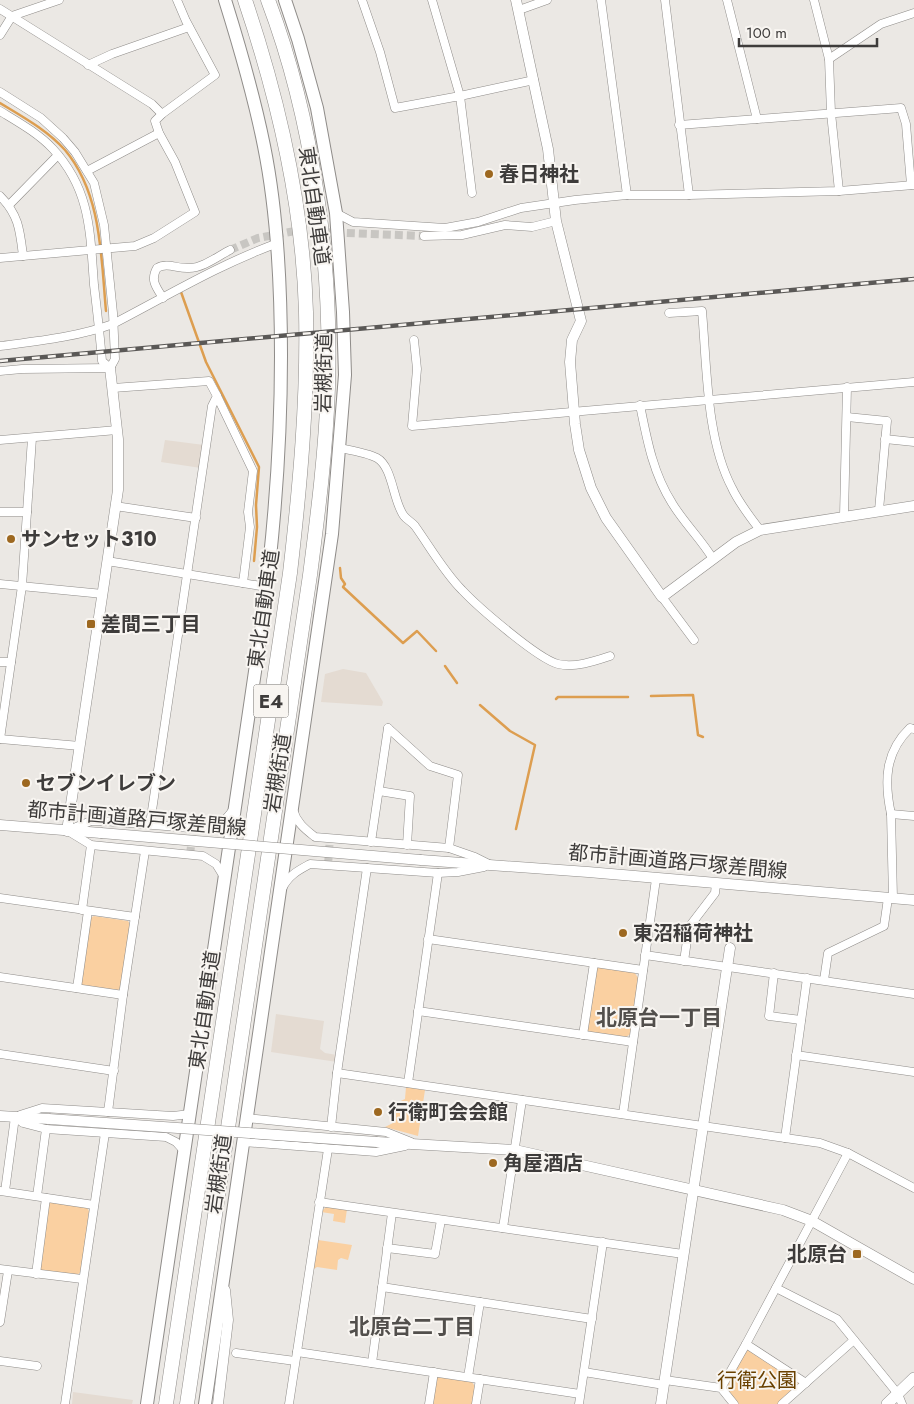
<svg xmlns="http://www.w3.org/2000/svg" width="914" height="1404" font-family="Jost,'Noto Sans JP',sans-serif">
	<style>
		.built { fill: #e4dbd2 }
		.green { fill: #fad0a1 }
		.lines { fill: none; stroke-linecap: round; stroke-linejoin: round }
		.stream { stroke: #dd9e50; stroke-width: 2.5 }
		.minor-tunnel { stroke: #c8c6c2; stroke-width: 8; stroke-dasharray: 8 4; stroke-linecap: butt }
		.minor-casing { stroke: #8f8c89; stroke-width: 9 }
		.tertiary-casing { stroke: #8f8c89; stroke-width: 11 }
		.secondary-casing { stroke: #8f8c89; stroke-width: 12 }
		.trunk-casing { stroke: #8f8c89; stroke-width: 14 }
		.motorway-casing { stroke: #8f8c89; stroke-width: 15 }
		.minor { stroke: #fff; stroke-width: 8 }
		.tertiary { stroke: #fff; stroke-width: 10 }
		.secondary { stroke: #fff; stroke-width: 11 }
		.trunk { stroke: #fff; stroke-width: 12 }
		.motorway { stroke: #fff; stroke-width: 14 }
		.rail-casing { stroke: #5a5856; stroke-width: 4.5 }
		.rail { stroke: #f8f5f1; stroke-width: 2.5; stroke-dasharray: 8; stroke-linecap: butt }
		.tertiary-bridge-casing { stroke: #8f8c89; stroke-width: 11; stroke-linecap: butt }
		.tertiary-bridge { stroke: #fff; stroke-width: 10 }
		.poi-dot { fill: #9d6820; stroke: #f8f5f1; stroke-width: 2 }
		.labels { text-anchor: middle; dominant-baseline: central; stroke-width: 4; stroke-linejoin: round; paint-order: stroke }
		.shield { fill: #f8f5f1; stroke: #767472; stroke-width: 1 }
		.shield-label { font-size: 19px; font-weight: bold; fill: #3e3c3b }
		.poi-label { font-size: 20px; font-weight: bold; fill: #3e3c3b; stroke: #f8f5f1; text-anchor: start }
		.street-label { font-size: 20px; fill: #3e3c3b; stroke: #f8f5f1 }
		.park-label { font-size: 20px; fill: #694000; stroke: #f8f5f1 }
		.neighbourhood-label { font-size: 21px; font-weight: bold; fill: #524f4c; stroke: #f8f5f1 }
	</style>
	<rect width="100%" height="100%" fill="#ebe8e4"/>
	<g class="built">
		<polygon points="165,440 204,445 201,468 161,462"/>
		<polygon points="343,669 366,673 383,702 382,706 321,702 325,674"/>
		<polygon points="276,1014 324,1021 320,1049 325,1053 337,1055 337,1062 271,1052"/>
		<polygon points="73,1392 133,1400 132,1404 72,1404"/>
	</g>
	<g class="green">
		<polygon points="94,916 128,921 131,926 123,986 118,990 83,986 80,982 89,919"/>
		<polygon points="598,967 634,972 639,979 632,1033 626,1037 587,1032 593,971"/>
		<polygon points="406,1087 425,1090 418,1136 385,1127 395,1122 394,1117 392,1117 394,1104 405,1099"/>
		<polygon points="51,1201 86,1206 89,1211 82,1271 77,1275 40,1270 38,1266 47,1204"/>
		<polygon points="327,1206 347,1209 345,1223 333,1221 334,1214 321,1212"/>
		<polygon points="318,1240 352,1245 348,1260 341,1258 338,1260 337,1270 317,1267 314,1269"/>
		<polygon points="747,1349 753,1349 800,1381 799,1386 779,1404 739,1404 728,1392 727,1384"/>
		<polygon points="438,1377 472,1382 476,1388 473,1404 430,1404 434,1380"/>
	</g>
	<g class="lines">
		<g class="stream">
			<path d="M0,103C23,117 47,130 65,150C102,194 101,257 106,311"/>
			<polyline points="181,292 206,362 259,467 256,505 257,527 254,561"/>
			<polyline points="340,568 341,578 345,584 343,587 403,643 417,631 436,651"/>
			<polyline points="445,666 457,683"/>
			<polyline points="651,696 693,695 698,735 703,737"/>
			<polyline points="556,699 558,697 628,697"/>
			<polyline points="480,705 510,731 535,745 516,829"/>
		</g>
		<g class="minor-tunnel">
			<polyline points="230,250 258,238 295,231 424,236"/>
			<polyline points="190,855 193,828"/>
			<polyline points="328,865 330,838"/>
		</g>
		<defs>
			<g id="minor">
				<polyline points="362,0 380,52 395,108 460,96 472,193"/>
				<polyline points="432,0 460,96 534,80"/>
				<polyline points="601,0 627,195"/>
				<polyline points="665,0 689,195"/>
				<polyline points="727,0 757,119"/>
				<polyline points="814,0 829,59 831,113 839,191"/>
				<polyline points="0,9 152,104 162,114"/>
				<polyline points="519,10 547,0"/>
				<polyline points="0,35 12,16 59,0"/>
				<polyline points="829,59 881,24 914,13"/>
				<polyline points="88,65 112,54 189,27"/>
				<polyline points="0,92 41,118 63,138 75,152 94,183 104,225 113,313 115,359 110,368"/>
				<path d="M0,111C18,122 38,133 53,149C91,190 90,233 94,285C97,310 100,336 102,361L110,368"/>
				<polyline points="679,125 901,108 906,124 911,185"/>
				<polyline points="87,171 159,133"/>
				<path d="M0,196C19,215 20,231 23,256"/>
				<polyline points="9,205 58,155"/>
				<polyline points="336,213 353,222 445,228 478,222 521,208 575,200 627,195 689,195 839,191 914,185"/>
				<polyline points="424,236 462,235 505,225 532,227 556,221"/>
				<polyline points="0,258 135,246 154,238 195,212 175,162 159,133 155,121 162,114 215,75 186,21 177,0"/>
				<path d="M163,298C156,287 150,280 157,268C167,262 178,269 189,268C203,268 218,256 230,250"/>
				<path d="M669,313L702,311C707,366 706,439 732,488C739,503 750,517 760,530"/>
				<polyline points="414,340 417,369 412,426 914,382"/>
				<path d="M0,346C38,341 77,337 113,324C167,296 220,264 278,243"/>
				<polyline points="0,371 22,369 110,368"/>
				<polyline points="113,388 209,381 217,396 212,406 150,824"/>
				<polyline points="217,396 253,471 248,512 250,527 243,583"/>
				<path d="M640,405C647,440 653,473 672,503C684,523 701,539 713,559"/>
				<polyline points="847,417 887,421 879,510"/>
				<polyline points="885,439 914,442"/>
				<polyline points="0,440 117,430"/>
				<path d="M340,448C350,450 368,453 377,458C393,467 393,502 404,516C407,520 412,522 415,526C430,547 444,572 462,590C478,607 538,659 558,664C575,668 595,661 610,656"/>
				<polyline points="115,506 196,518"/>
				<polyline points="0,512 27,512"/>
				<polyline points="844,516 847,387"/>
				<polyline points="107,561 267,587"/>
				<polyline points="0,584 103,594"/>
				<polyline points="662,597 694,640"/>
				<polyline points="0,662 11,662"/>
				<polyline points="388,728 430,766 458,775 449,848"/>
				<polyline points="0,739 22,586 32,438"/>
				<polyline points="0,739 80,746"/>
				<polyline points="379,791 410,796 407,845"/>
				<path d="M293,810C297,823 305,829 315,837L449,848L475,857L489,864"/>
				<polyline points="891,814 914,816"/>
				<path d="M69,830L91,821H103L203,829C218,828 224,822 233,810"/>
				<polyline points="68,831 91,845 203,856 216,864 224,877"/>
				<polyline points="371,842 388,728"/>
				<path d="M283,887C289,875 299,870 310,864L438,873L458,872L484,867"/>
				<polyline points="0,898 135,917"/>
				<path d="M893,898L891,814C884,781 885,752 910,728L914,729"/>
				<polyline points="82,910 91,845"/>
				<polyline points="428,939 643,970"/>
				<polyline points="645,955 914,994"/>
				<polyline points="684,961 689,927 715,893 716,883"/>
				<polyline points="774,973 769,1016 801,1020"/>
				<polyline points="0,977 123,995"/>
				<polyline points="824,980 828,953 884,926 888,898"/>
				<polyline points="77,988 88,911"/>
				<polyline points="418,1011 633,1042"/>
				<polyline points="583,1035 594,963"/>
				<polyline points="0,1054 114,1071"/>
				<polyline points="796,1055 914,1072"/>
				<polyline points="337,1073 820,1143 848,1153 914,1188"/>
				<polyline points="408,1083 438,873"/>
				<polyline points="108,1112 173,1116 190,1114"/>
				<polyline points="623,1114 656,879"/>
				<polyline points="20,1115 42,1108 108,1112 123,995 145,851"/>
				<polyline points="15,1117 23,1123 46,1129 166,1137 176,1142 185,1152"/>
				<polyline points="246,1118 386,1132 411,1142"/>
				<polyline points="331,1127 337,1073 367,868"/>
				<polyline points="785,1138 807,978"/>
				<polyline points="243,1142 376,1152 405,1146"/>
				<polyline points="0,1191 94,1205"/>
				<polyline points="5,1191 15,1117"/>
				<polyline points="37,1196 46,1129"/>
				<polyline points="319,1202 683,1254"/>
				<polyline points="503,1228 522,1100"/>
				<polyline points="387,1248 435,1254 441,1220"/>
				<polyline points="0,1269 82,1279"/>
				<polyline points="36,1274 46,1198"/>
				<polyline points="382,1287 592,1319"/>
				<polyline points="776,1288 837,1319 898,1394 902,1404"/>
				<polyline points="0,1322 8,1271"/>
				<polyline points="746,1344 806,1383"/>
				<polyline points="297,1352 580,1394"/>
				<polyline points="236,1353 295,1361"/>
				<polyline points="0,1361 37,1366"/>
				<polyline points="372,1363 392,1213"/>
				<polyline points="584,1372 664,1385"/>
				<polyline points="468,1377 480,1302"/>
				<polyline points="665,1380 721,1388 734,1404"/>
				<polyline points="721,1388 746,1344 848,1153"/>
				<polyline points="65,1404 105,1133"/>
				<polyline points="289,1404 328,1149"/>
				<polyline points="429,1404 434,1372"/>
				<polyline points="476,1404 480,1379"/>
				<polyline points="579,1404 603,1242"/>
				<polyline points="782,1404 854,1340"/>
			</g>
			<g id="tertiary">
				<polyline points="516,0 548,149 556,221 581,321 572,340 570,362 575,424 579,450 591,488 606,518 662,597 736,542 760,530 914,506"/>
				<polyline points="0,825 101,833"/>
				<polyline points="67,831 118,490 118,439 110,368"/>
				<polyline points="421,860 588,872 914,900"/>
				<polyline points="0,1116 49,1119"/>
				<polyline points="377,1142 515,1150 783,1210 812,1221 914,1279"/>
				<polyline points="218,1404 228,1320 225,1290"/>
				<polyline points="661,1404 730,948"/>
			</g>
			<polyline id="secondary" points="887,1404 914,1378"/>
			<g id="trunk">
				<path d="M147,1404L262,624C274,535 281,446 281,356C281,286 278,215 264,146C254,96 240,48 225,0"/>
				<polyline points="205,1404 332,534 345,375 343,312 336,213 317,108 298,39 285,0"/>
			</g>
			<g id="motorway">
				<path d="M166,1404L290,573C300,486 308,399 306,312C303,205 279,101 245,0"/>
				<path d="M187,1404L310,575C318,513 326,450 328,387C332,260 313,119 268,0"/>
			</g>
		</defs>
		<use href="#minor" class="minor-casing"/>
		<use href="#tertiary" class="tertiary-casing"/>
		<use href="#secondary" class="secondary-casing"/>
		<use href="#trunk" class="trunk-casing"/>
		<use href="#motorway" class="motorway-casing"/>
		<use href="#minor" class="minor"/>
		<use href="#tertiary" class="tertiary"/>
		<use href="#secondary" class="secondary"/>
		<use href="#trunk" class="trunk"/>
		<use href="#motorway" class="motorway"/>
		<defs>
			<polyline id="rail" points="0,361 914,279"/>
		</defs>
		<use href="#rail" class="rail-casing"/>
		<use href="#rail" class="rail"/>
		<defs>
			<g id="tertiary-bridge">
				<polyline points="101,833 421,860"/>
				<polyline points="49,1119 377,1142"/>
			</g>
		</defs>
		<use href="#tertiary-bridge" class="tertiary-bridge-casing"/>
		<use href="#tertiary-bridge" class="tertiary-bridge"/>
	</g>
	<g class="poi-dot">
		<circle cx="489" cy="174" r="5"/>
		<circle cx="11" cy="539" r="5"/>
		<rect x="86" y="619" width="10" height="10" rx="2.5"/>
		<circle cx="26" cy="783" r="5"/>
		<circle cx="623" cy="933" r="5"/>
		<circle cx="378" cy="1112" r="5"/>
		<circle cx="493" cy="1163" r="5"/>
		<rect x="852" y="1249" width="10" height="10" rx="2.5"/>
	</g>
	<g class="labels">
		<rect class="shield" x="253.5" y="684.5" width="35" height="33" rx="4"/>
		<g class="shield-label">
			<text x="271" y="701">E4</text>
		</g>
		<g class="poi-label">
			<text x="499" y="174">春日神社</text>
			<text x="21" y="539">サンセット310</text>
			<text x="101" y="624">差間三丁目</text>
			<text x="36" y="783">セブンイレブン</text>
			<text x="633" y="933">東沼稲荷神社</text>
			<text x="388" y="1112">行衛町会会館</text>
			<text x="503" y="1163">角屋酒店</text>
			<text x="847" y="1254" text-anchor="end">北原台</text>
		</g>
		<g class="street-label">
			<text transform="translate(314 206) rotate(82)">東北自動車道</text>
			<text transform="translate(324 373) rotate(-89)">岩槻街道</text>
			<text transform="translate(264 609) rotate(-82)">東北自動車道</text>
			<text transform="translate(278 773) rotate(-81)">岩槻街道</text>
			<text transform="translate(137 819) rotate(5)">都市計画道路戸塚差間線</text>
			<text transform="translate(678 862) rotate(5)">都市計画道路戸塚差間線</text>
			<text transform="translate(205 1010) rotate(-82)">東北自動車道</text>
			<text transform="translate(219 1174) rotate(-82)">岩槻街道</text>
		</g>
		<g class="park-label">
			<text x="757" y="1380">行衛公園</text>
		</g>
		<g class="neighbourhood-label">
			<text x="659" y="1018">北原台一丁目</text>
			<text x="412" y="1327">北原台二丁目</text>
		</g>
	</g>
	<path d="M739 38v8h138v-8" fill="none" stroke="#3e3c3b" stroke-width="2.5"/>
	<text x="746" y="38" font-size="15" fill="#3e3c3b" stroke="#f8f5f1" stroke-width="4" paint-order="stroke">100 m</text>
</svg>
